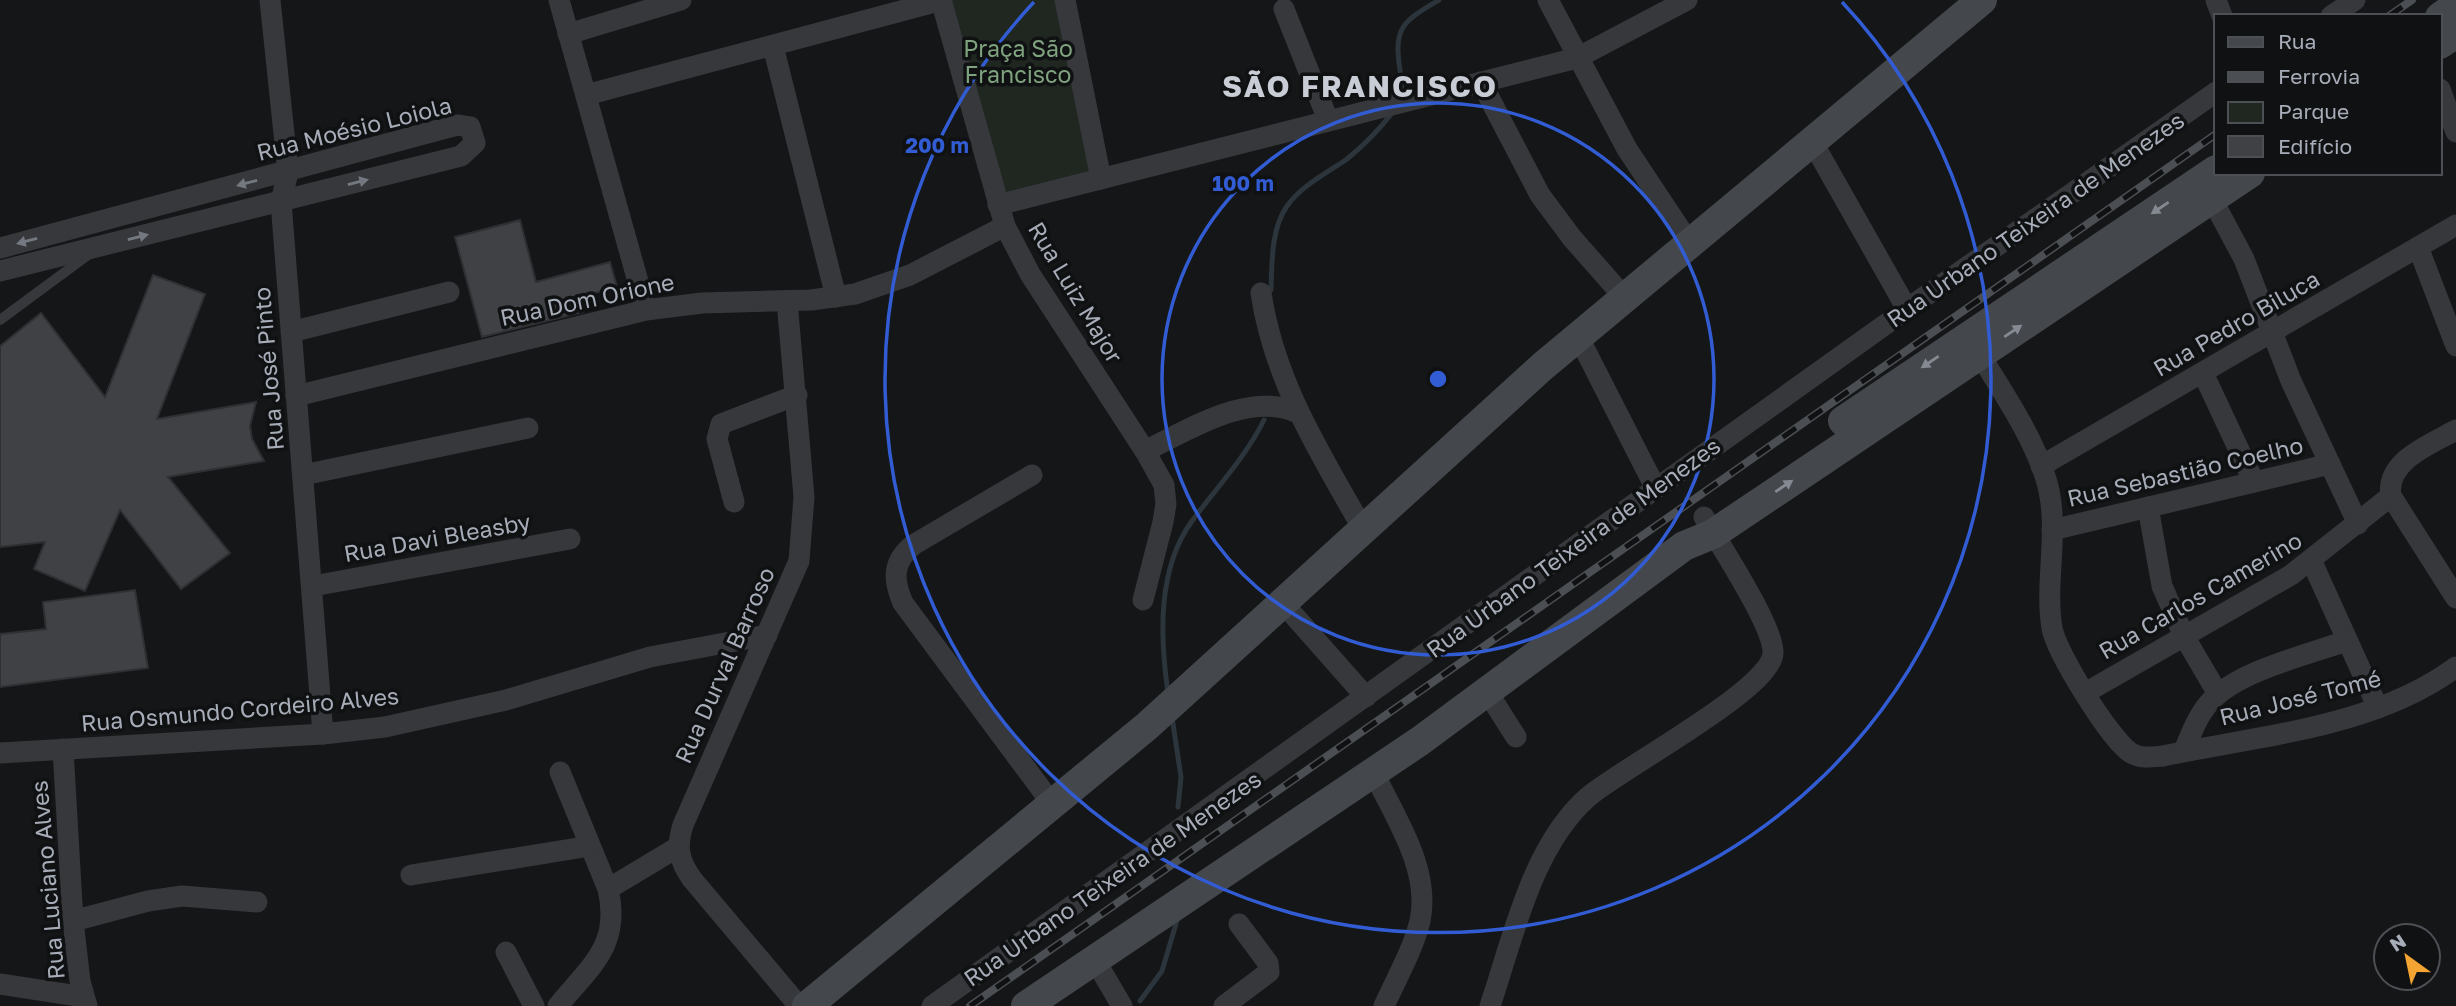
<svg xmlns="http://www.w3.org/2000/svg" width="2456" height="1006" font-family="'Golos Text',sans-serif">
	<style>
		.green { fill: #1f2720 }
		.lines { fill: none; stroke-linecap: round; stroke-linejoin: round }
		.stream { stroke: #2b353b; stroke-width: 5 }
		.building { fill: #3f4144; stroke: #2f3033; stroke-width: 2 }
		.lane { stroke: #36383c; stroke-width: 10 }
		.street { stroke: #36383c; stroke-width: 21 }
		.secondary { stroke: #44474c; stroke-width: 30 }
		.rail-casing { stroke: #4b4e53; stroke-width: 8 }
		.rail { stroke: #101112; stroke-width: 5; stroke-dasharray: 16; stroke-linecap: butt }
		.oneway { fill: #747880 }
		.oneway2 { fill: #848992 }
		.ring { fill: none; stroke: #325cd3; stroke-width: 3.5 }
		.labels { text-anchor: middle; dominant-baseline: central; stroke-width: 7; stroke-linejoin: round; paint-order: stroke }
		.park-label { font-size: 23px; fill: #7fa37e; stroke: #101112 }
		.street-label { font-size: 23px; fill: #a7adb8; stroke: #101112 }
		.district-label { font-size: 30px; font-weight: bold; letter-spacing: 2px; fill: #c8ccd4; stroke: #101112 }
		.centre { fill: #325cd3; stroke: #101112; stroke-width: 3.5 }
		.ring-label { font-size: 21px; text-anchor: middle; font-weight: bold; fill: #325cd3; stroke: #101112; stroke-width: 7; stroke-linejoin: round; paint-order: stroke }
	</style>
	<rect width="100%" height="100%" fill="#151617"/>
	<polygon class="green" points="942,0 1065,0 1101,179 998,205"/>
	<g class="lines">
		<g class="stream">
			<path d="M1400,98C1403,88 1402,79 1400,70C1393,26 1404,21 1439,0"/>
			<path d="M1271,290C1272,262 1271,229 1287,206C1302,185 1327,173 1347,159C1364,145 1379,130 1392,113"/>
			<path d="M1168,693C1160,637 1157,569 1192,521C1217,487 1245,458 1264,420"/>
			<polyline points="1172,717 1181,777 1178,807"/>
			<polyline points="1140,1001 1162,971 1178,917"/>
		</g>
	</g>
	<g class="building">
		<polygon points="520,220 536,282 610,262 617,287 579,297 583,312 482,337 455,237"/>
		<polygon points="153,275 205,294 157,419 256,402 250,426 252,439 264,461 168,477 230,553 181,589 120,510 85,591 34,569 45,542 0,547 0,346 41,313 105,397"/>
		<polygon points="135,590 148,668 0,687 0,634 46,629 43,602"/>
	</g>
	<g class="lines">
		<polyline class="lane" points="0,320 88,255"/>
		<g class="street">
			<polyline points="270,0 288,172 281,202 323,734"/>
			<polyline points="559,0 646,310"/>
			<polyline points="941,0 1005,226 1030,274 1145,451 1164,485 1166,504 1163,522 1143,600"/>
			<polyline points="1065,0 1101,179"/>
			<polyline points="1548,0 1627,149 1690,244"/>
			<polyline points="2216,0 2222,16"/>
			<polyline points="1284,9 1328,120"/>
			<polyline points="2331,16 2355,0"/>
			<polyline points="568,34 681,0"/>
			<polyline points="773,46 836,297"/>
			<polyline points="1481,82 1540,195 1572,238 1624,297"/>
			<polyline points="2440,89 2456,132"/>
			<polyline points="586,95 942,0"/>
			<polyline points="1813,143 1907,309"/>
			<polyline points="2206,188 2244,259 2291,381 2358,524"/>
			<polyline points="998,205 1577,58 1687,0"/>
			<polyline points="2418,247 2456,346"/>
			<polyline points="0,248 457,125 470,127 475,143 461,156 0,271"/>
			<path d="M1261,293C1274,381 1320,453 1363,529"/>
			<path d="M787,301L804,497L799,561L683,825C676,847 679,861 692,879L799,1006"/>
			<polyline points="291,332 449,292"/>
			<polyline points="1578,336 1655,487"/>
			<path d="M1973,343C1998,386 2031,431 2046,479C2061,528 2044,580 2052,628C2056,652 2111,741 2131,753C2141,759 2152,757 2163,756C2261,735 2373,728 2456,667"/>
			<polyline points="2203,373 2254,482"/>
			<polyline points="296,396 646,310 702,303 811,300 855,294 910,275 1005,226"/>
			<path d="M1145,451C1189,430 1249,390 1298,413"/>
			<polyline points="2041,466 2456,225"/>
			<polyline points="303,475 528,428"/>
			<path d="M1032,475L913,545C892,562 893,580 903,603L1053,805"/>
			<polyline points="2391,496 2456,598"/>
			<polyline points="734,502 717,439 721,424 797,395"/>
			<polyline points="2148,507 2162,586 2184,636 2218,694"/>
			<polyline points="2052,530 2330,464"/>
			<polyline points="2312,562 2378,708"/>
			<polyline points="313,586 570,539"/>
			<polyline points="1283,603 1366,697"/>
			<polyline points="1488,693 1516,737"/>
			<path d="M2085,693L2291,575L2391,496C2385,461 2431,444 2456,430"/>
			<polyline points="63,749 73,921 80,981 87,1006"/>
			<path d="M2184,751C2191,734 2197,717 2209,703C2237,671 2307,655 2346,641"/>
			<polyline points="0,753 323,734 385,727 506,700 650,657 767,635"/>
			<polyline points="560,772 608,889"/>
			<path d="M1374,773C1395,818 1431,869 1420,921C1413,950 1396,979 1384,1006"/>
			<polyline points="411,875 590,846"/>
			<polyline points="73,921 148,901 182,896 257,902"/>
			<polyline points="506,952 534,1006"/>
			<polyline points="1095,960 1122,1006"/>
			<polyline points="0,984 84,997"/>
			<path d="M558,1006C591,965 621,946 608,889L678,847"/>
			<polyline points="932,1006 1907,309 2216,92"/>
			<polyline points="1224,1006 1269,972 1268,963 1239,924"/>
			<path d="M1490,1006C1513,938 1532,846 1588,797C1620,769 1772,689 1773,653C1774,626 1719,544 1704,517"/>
		</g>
		<g class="secondary">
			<polyline points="2440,17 2456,6"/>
			<polyline points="2440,44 2456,33"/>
			<polyline points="1843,421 2216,170"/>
			<polyline points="807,1006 1146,727 1543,366 1982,0"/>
			<polyline points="1026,1006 1420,741 1684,546 1713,534 2250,173"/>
		</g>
		<defs>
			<g id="rail">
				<polyline points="2389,16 2412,0"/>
				<polyline points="970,1006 2216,134"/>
			</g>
		</defs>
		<use href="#rail" class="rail-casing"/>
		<use href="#rail" class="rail"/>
	</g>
	<defs><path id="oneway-solid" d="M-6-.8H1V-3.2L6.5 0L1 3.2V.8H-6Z" transform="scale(1.75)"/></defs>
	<g class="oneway">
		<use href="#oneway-solid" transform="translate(358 182) rotate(-14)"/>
		<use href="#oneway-solid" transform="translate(247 183) rotate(165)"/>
		<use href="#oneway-solid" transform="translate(138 237) rotate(-14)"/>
		<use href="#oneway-solid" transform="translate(27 241) rotate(165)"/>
	</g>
	<g class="oneway2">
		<use href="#oneway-solid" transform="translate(2160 208) rotate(146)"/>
		<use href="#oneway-solid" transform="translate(2013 331) rotate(-34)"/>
		<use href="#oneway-solid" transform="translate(1930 362) rotate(146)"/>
		<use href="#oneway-solid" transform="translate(1784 486) rotate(-34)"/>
	</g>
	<g class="ring">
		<circle cx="1438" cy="379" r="276"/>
		<path d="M1842 2A553 553 0 1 1 1034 2"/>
	</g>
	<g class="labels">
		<g class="park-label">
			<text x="1018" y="48">Praça São<tspan x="1018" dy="26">Francisco</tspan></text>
		</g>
		<g class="street-label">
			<text transform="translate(354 128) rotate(-14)">Rua Moésio Loiola</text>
			<text transform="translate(2035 219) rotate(-35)">Rua Urbano Teixeira de Menezes</text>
			<text transform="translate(1076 292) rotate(59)">Rua Luiz Major</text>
			<text transform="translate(587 299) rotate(-12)">Rua Dom Orione</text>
			<text transform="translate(2236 323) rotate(-30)">Rua Pedro Biluca</text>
			<text transform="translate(268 369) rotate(-95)">Rua José Pinto</text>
			<text transform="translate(2185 471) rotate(-13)">Rua Sebastião Coelho</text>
			<text transform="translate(437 537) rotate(-10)">Rua Davi Bleasby</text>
			<text transform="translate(1573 547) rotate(-36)">Rua Urbano Teixeira de Menezes</text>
			<text transform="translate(2200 595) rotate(-30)">Rua Carlos Camerino</text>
			<text transform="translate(724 665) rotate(-66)">Rua Durval Barroso</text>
			<text transform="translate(2300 697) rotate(-14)">Rua José Tomé</text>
			<text transform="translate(240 709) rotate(-5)">Rua Osmundo Cordeiro Alves</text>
			<text transform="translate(1112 878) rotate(-35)">Rua Urbano Teixeira de Menezes</text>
			<text transform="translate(47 880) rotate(-95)">Rua Luciano Alves</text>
		</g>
		<g class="district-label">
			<text x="1360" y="86">SÃO FRANCISCO</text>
		</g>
	</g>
	<circle cx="1438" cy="379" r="10" class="centre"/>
	<g class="ring-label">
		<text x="937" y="153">200 m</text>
		<text x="1243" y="191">100 m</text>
	</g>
	<rect x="2214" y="14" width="228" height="161" fill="#101112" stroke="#4c4f54" stroke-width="2"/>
	<rect x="2228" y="37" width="35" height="10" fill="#44474c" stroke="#4c4f54" stroke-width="2"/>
	<text x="2278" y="49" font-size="21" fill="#a7adb8">Rua</text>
	<rect x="2228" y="72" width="35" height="10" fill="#4b4e53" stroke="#4c4f54" stroke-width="2"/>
	<text x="2278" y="84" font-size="21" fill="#a7adb8">Ferrovia</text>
	<rect x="2228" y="102" width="35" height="21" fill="#1f2720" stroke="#4c4f54" stroke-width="2"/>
	<text x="2278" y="119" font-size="21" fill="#a7adb8">Parque</text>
	<rect x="2228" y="136" width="35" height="21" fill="#3f4144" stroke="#4c4f54" stroke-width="2"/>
	<text x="2278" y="154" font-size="21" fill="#a7adb8">Edifício</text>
	<g transform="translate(2407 957) rotate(327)"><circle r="33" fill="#101112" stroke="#4c4f54" stroke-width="2"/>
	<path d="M0-5L12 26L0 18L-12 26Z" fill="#f3a432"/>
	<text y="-10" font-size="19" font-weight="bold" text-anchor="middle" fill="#a7adb8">N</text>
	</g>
</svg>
